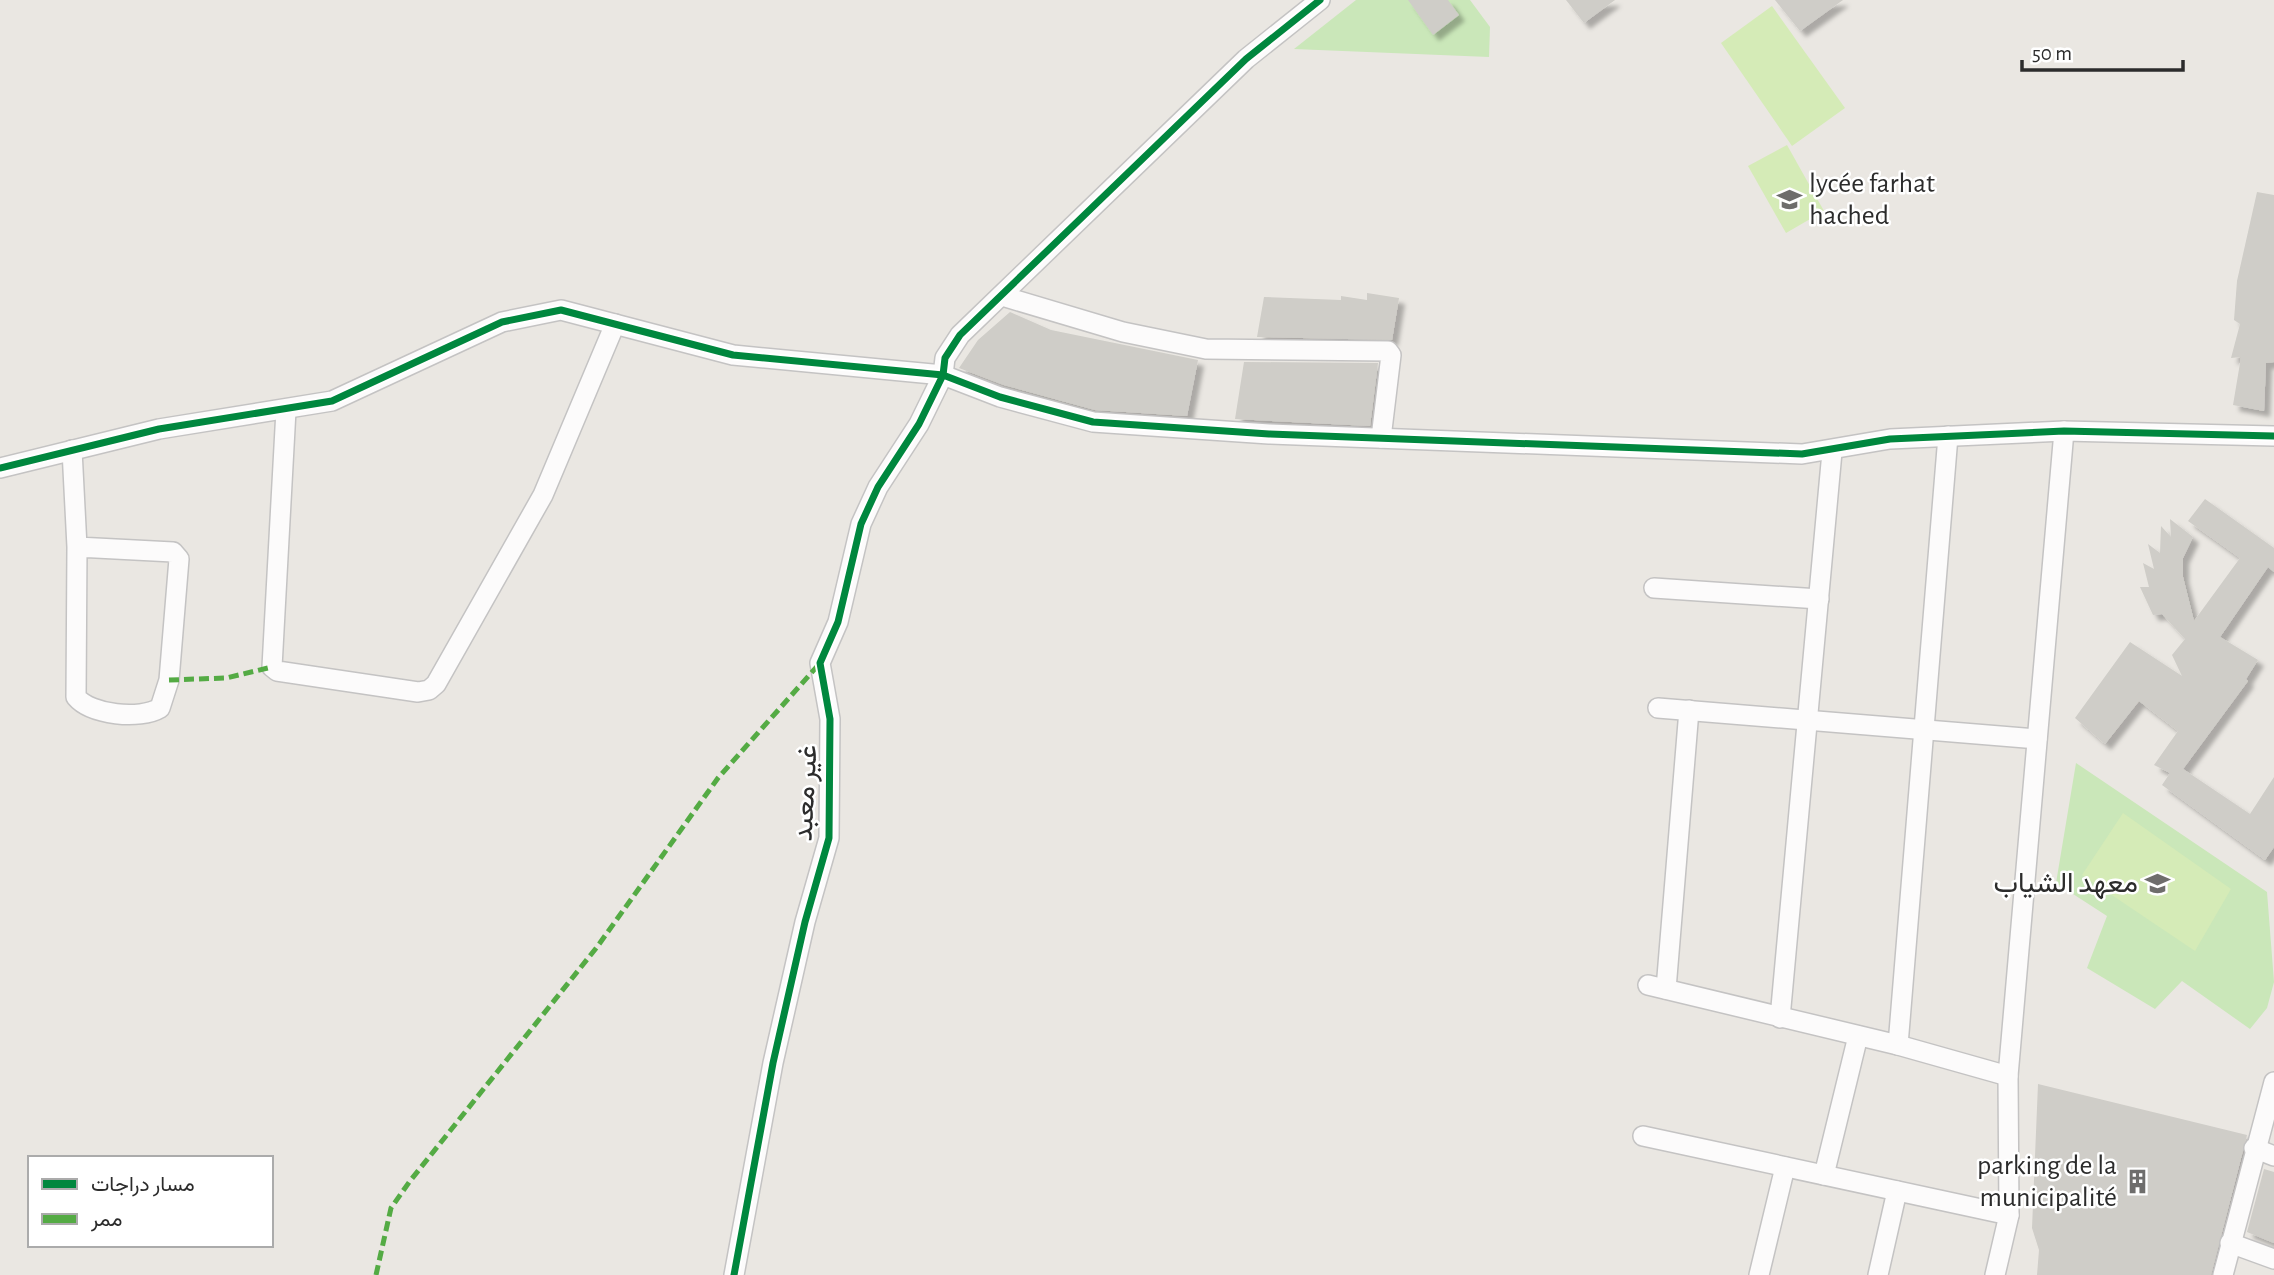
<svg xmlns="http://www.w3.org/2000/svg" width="2274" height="1275" font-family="'Alegreya Sans',Vazirmatn,sans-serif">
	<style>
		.green { fill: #cae7b9 }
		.pitch { fill: #d5ebb7 }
		.building { fill: #cfcdc8; filter: url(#shadow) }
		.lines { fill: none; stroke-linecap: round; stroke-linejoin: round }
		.street-casing { stroke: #c4c3c3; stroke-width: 22 }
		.street { stroke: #fcfbfb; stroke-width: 19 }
		.quiet { stroke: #54ab44; stroke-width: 5; stroke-dasharray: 10 5; stroke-linecap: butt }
		.cycleway-casing { stroke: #fff; stroke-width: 11 }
		.cycleway { stroke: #00873e; stroke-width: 7 }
		.labels { text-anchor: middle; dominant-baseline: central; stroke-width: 5; stroke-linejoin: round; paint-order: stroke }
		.poi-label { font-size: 28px; fill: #2c2c2c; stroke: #fff; text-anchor: end }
		.street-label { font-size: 28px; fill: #2c2c2c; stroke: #fff }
	</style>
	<defs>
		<filter id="shadow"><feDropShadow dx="6" dy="6" stdDeviation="2" flood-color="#0004"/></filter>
	</defs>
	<rect width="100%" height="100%" fill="#eae7e2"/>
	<g class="green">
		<polygon points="1356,0 1470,0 1490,27 1489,57 1294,49"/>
		<polygon points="2076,763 2267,892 2274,982 2267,1008 2250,1029 2182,981 2155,1009 2087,968 2107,916 2056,883"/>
	</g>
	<g class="pitch">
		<polygon points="1772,6 1845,108 1792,146 1721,43"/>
		<polygon points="1787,145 1824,211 1786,233 1748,166"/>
		<polygon points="2123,813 2231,889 2195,951 2082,875"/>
	</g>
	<g class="building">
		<polygon points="1408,0 1448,0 1459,15 1433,35"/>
		<polygon points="1566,0 1615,0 1584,23"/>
		<polygon points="1775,0 1843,0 1800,31"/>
		<polygon points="2257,192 2274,195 2274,362 2266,363 2264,411 2233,405 2241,357 2231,358 2240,324 2234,320 2237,281"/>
		<polygon points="1367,293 1399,298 1392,340 1257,337 1264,297 1341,300 1341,296 1367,300"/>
		<polygon points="1010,312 1051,330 1198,360 1187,416 1095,410 1004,385 959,368 978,340"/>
		<polygon points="1244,362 1378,363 1370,426 1235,419"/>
		<polygon points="2205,499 2274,548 2274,572 2268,567 2220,637 2258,660 2246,679 2248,681 2183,769 2250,814 2274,777 2274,847 2265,860 2162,785 2170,773 2154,765 2178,731 2139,701 2105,744 2075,718 2130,642 2182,676 2172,655 2185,639 2162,614 2153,615 2140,587 2149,587 2143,563 2154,569 2148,544 2160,553 2161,526 2171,537 2170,519 2193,537 2183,558 2183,577 2194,621 2240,558 2188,521"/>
		<polygon points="2038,1084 2247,1135 2211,1275 2037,1275 2039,1250 2032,1228"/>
		<polygon points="2264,1169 2274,1172 2274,1243 2247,1232"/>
	</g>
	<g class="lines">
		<defs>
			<g id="street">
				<polyline points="1002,296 1123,332 1206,349 1388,351 1391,355 1381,438"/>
				<polyline points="286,410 272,667 277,671 418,692 429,690 436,684 543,495 615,324"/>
				<path d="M72,450L77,547L76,697C91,715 140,720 160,708L169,680L179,559L173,552L77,547"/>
				<polyline points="0,468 159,429 332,401 502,322 561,310 733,355 943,375 1000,397 1093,422 1269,434 1802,454 1890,439 2064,431 2274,436"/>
				<polyline points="1654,588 1819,599"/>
				<polyline points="1658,708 2037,739"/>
				<polyline points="1648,985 1898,1045 2008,1076"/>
				<polyline points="1666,989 1689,710"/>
				<polyline points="1780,1018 1832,452"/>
				<polyline points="1898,1045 1948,436"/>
				<polyline points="1643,1136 2009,1215"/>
				<polyline points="2254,1148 2274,1156"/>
				<polyline points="1824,1175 1858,1036"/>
				<polyline points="2230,1243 2274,1259"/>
				<polyline points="734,1275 773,1063 805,922 829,838 830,719 820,663 838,622 861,524 878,487 919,424 943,375 945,358 960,335 1246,59 1320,0"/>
				<polyline points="1759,1275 1785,1167"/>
				<polyline points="1878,1275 1897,1191"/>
				<polyline points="1995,1275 2009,1215 2008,1076 2064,431"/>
				<polyline points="2223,1275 2274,1082"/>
			</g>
		</defs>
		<use href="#street" class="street-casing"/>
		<use href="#street" class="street"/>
		<g class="quiet">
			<polyline points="169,680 226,678 272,667"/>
			<polyline points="376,1275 391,1208 410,1181 597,947 718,778 820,663"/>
		</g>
		<defs>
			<g id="cycleway">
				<polyline points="0,468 159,429 332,401 502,322 561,310 733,355 943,375 1000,397 1093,422 1269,434 1802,454 1890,439 2064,431 2274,436"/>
				<polyline points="734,1275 773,1063 805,922 829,838 830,719 820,663 838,622 861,524 878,487 919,424 943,375 945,358 960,335 1246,59 1320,0"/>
			</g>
		</defs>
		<use href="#cycleway" class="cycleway-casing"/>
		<use href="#cycleway" class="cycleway"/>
	</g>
	<defs>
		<symbol id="university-bare" viewBox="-9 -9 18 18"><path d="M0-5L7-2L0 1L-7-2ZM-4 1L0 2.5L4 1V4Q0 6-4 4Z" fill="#6e6d6c" stroke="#fff" stroke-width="2.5" paint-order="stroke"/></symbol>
		<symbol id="school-bare" viewBox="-9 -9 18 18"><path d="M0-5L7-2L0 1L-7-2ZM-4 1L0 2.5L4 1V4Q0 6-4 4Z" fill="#6e6d6c" stroke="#fff" stroke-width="2.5" paint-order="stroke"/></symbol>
		<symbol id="building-bare" viewBox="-9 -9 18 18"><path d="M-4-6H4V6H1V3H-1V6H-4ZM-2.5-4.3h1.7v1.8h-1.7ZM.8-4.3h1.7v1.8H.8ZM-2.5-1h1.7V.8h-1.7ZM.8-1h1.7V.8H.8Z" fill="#6e6d6c" stroke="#fff" stroke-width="2.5" paint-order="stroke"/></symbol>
	</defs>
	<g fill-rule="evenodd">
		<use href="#university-bare" x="1772" y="182" width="35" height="35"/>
		<use href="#school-bare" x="2140" y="866" width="35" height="35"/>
		<use href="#building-bare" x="2120" y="1164" width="35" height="35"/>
	</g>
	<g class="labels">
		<g class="poi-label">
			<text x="1809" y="184" text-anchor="start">lycée farhat<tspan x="1809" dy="32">hached</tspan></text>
			<text x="2138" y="884">معهد الشياب</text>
			<text x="2117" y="1166">parking de la<tspan x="2117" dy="32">municipalité</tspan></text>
		</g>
		<g class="street-label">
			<text transform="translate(806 793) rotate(-87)">غير معبد</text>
		</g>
	</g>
	<rect x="28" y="1156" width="245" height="91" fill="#ffffff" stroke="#ababab" stroke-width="2"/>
	<rect x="42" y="1179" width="35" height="10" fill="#00873e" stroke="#ababab" stroke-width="2"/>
	<text x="91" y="1191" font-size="21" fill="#2c2c2c">مسار دراجات</text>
	<rect x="42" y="1214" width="35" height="10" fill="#54ab44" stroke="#ababab" stroke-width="2"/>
	<text x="91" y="1226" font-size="21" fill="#2c2c2c">ممر</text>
	<path d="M2022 60v10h161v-10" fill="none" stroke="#2c2c2c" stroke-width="3.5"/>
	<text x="2032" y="60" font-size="21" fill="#2c2c2c" stroke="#ffffff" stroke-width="5" paint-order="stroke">50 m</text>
</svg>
